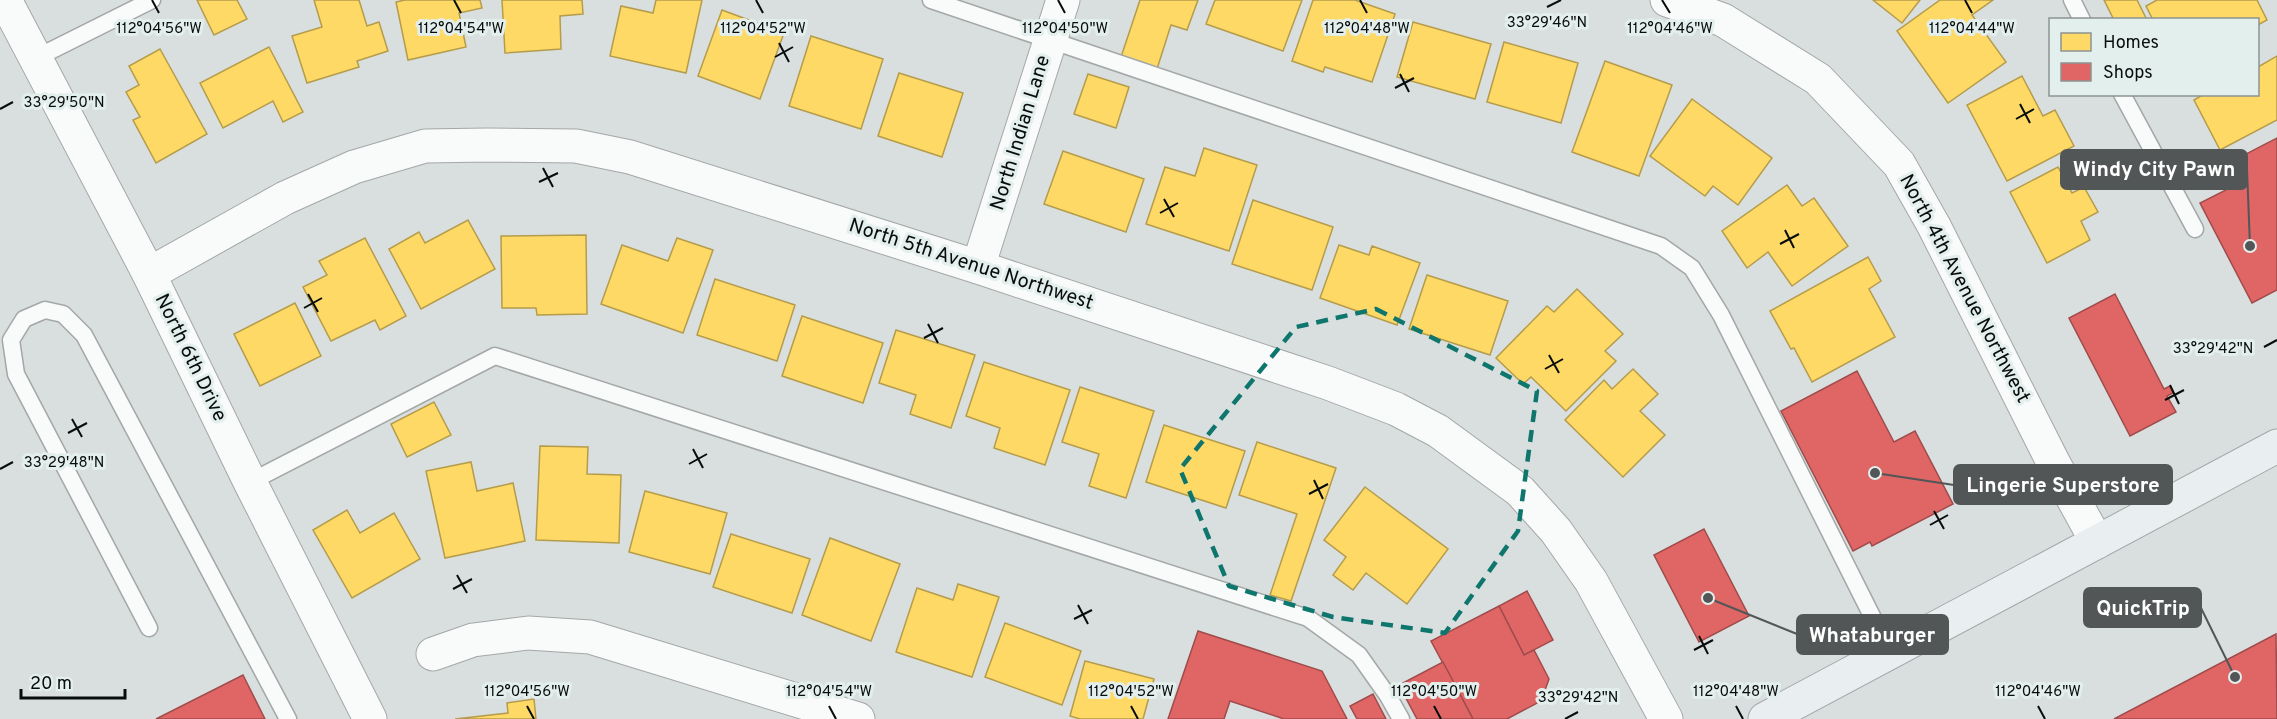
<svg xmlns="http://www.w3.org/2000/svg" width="2277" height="719" font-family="Overpass,sans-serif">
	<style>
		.homes { fill: #ffd966; stroke: #b59c4b; stroke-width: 1.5 }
		.shops { fill: #e06666; stroke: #a04b4b; stroke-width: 1.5 }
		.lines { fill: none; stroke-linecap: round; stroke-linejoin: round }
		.service-casing { stroke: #a3a8a7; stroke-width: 19 }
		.minor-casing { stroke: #a3a8a7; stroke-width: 35 }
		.secondary-casing { stroke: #a3a8a7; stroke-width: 35 }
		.service { stroke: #f9fafa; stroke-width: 16 }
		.minor { stroke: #f9fafa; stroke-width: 33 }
		.secondary { stroke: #e9eef0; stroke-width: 33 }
		.marked { fill: none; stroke: #0f766e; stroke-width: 4.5; stroke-dasharray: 12 8; stroke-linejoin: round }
		.ticks { fill: none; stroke: #090c0c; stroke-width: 2 }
		.labels { text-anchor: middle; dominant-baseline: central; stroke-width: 6; stroke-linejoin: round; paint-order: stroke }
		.street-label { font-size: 20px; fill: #090c0c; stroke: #e3efed }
		.ticks-label { font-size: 15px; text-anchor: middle; fill: #090c0c; stroke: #e3efed; stroke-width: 6; stroke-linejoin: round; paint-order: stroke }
		.leader { fill: none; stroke: #525656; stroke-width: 2 }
		.callout-dot { fill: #525656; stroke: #e3efed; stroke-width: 2 }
		.callout { fill: #525656; stroke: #525656; stroke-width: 2 }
		.callout-label { font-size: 21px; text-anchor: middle; font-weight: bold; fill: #fff }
	</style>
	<rect width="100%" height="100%" fill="#d9dfde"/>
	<g class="homes">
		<polygon points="197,0 237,0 247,19 214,35"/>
		<polygon points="314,0 359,0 367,26 379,22 388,51 357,61 359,67 307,83 292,36 322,27"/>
		<polygon points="405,0 480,0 482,8 459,13 466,47 408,60 396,2"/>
		<polygon points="502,0 582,0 583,14 560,16 561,49 505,53"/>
		<polygon points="656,0 702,0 686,73 610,56 621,6 653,13"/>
		<polygon points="1140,0 1198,0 1187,30 1171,25 1157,69 1121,57"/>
		<polygon points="1215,0 1302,0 1283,51 1206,24"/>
		<polygon points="1313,0 1355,0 1395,14 1372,82 1325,67 1323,72 1292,61"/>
		<polygon points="1873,0 1920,0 1902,23"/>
		<polygon points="1940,0 1993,0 1972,15 2006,62 1948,103 1897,31"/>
		<polygon points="2104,0 2137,0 2147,20 2114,20"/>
		<polygon points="2157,0 2257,0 2267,20 2258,25 2258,20 2153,20 2146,6"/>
		<polygon points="722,10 784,33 760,99 698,76"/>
		<polygon points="1413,22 1491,44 1475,99 1397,77"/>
		<polygon points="811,36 883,59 861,129 789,106"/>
		<polygon points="1504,42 1578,63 1561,123 1487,102"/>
		<polygon points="269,47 303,112 283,122 273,101 223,128 200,83"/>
		<polygon points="160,49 207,134 156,163 133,120 140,117 126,92 139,85 129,66"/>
		<polygon points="2277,56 2277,120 2220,150 2194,100 2204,94 2258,94 2258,67"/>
		<polygon points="1605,61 1672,85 1639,176 1572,152"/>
		<polygon points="899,73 963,93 942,157 878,136"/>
		<polygon points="1088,74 1129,87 1116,128 1074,114"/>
		<polygon points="2022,76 2043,116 2055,110 2074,146 2007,181 1967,105"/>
		<polygon points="1692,99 1772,158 1738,205 1713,186 1705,196 1650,156"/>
		<polygon points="1204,148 1257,165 1229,251 1146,224 1165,167 1195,176"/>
		<polygon points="1063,151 1144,179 1126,232 1044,204"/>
		<polygon points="2058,167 2072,193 2084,187 2098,212 2081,221 2090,240 2047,263 2010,192"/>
		<polygon points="1787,185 1802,206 1814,198 1848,246 1792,286 1768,252 1747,268 1722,231"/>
		<polygon points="1253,200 1333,227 1312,290 1232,264"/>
		<polygon points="468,220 495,269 421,309 389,249 419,232 425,243"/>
		<polygon points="586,235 587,314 537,315 536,308 502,308 501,236"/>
		<polygon points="365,238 406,316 380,330 375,320 331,341 303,287 327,275 319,261"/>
		<polygon points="677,238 713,250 683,333 601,304 622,245 668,261"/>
		<polygon points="1339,245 1369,255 1372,246 1420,263 1397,325 1320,298"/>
		<polygon points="1868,257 1881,281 1869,289 1895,337 1812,382 1794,348 1791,349 1770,311"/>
		<polygon points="1427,275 1508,301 1490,355 1409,329"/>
		<polygon points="715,279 795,305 777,361 697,335"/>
		<polygon points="1577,289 1623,334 1605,351 1616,361 1566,411 1531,377 1523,384 1496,358 1547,306 1554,312"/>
		<polygon points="295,303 321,356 260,386 234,334"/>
		<polygon points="802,316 883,343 863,403 782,376"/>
		<polygon points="896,330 975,355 951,428 910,414 916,395 879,383"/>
		<polygon points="984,362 1070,390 1045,465 994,448 1000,428 966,416"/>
		<polygon points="1633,369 1658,394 1640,411 1665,435 1623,477 1565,420 1604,380 1612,389"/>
		<polygon points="1080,387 1154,411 1126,498 1089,486 1099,454 1062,442"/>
		<polygon points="434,402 451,435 407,457 391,424"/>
		<polygon points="1164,425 1245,451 1226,508 1146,482"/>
		<polygon points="1257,442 1336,468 1291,601 1270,595 1297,514 1239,495"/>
		<polygon points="540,446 588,447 587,474 621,475 619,543 536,540"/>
		<polygon points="471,462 477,491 513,483 525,541 445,558 426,471"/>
		<polygon points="1365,487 1448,549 1407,604 1366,573 1353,590 1333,575 1346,557 1324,540"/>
		<polygon points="645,491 727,513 710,574 629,552"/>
		<polygon points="347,510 360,533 394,513 420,559 352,598 313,530"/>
		<polygon points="731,534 810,559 792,613 713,587"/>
		<polygon points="830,538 900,564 871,641 802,615"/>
		<polygon points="958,584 999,597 972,677 896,652 917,588 953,600"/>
		<polygon points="1005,623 1081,651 1062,705 985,677"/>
		<polygon points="1085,661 1154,679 1143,719 1080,719 1070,716"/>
		<polygon points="534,699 536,719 455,719 508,713 507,703"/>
	</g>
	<g class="shops">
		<polygon points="2277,138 2277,290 2252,303 2200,203 2226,190 2215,170"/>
		<polygon points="2115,294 2164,389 2170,386 2173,393 2167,396 2176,412 2130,436 2069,318"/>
		<polygon points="1857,371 1894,442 1915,431 1953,504 1872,546 1870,542 1853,551 1781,411"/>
		<polygon points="1704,529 1749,616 1699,642 1654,555"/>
		<polygon points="1527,591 1553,640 1524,655 1499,606"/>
		<polygon points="1499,606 1524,655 1534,650 1549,679 1541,701 1507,719 1473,719 1431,641"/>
		<polygon points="1198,631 1322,671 1347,719 1284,719 1230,701 1224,719 1168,719"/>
		<polygon points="2276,634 2277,719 2114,719"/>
		<polygon points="1443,662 1473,719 1417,719 1399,685"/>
		<polygon points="243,675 265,719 156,719"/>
		<polygon points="1373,694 1386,719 1357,719 1350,706"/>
	</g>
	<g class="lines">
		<defs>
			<g id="service">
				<polyline points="931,0 1661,246 1692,268 1721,315 1890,652"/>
				<polyline points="2072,0 2082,20"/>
				<polyline points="36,58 152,0"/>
				<polyline points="2122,94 2195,229"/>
				<polyline points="250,482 495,356 1308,618 1359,655 1388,696 1401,719"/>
				<polyline points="149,628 16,374 11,340 24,319 45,310 63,314 84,335 288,719"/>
			</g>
			<g id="minor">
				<polyline points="5,0 149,274 250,482 370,719"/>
				<polyline points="1667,0 1723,20 1818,79 1899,164 1934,226 2053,462 2097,542"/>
				<polyline points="978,267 1063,0"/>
				<polyline points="149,274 285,198 354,167 425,146 487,145 576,146 630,157 978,267 1328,383 1396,409 1438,431 1520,491 1556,531 1591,581 1666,719"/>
				<polyline points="433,654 473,640 528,633 590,637 858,719"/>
			</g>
			<polyline id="secondary" points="1765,719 2277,446"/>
		</defs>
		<use href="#service" class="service-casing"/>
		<use href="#minor" class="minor-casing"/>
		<use href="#secondary" class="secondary-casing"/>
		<use href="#service" class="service"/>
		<use href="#minor" class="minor"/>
		<use href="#secondary" class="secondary"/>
	</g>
	<path class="marked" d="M1376,309L1537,391L1518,531L1445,633L1333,617L1229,586L1180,469L1296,327Z"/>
	<path class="ticks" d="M152,0L159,13M454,0L461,13M756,0L763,13M1058,0L1065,13M1360,0L1367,13M1662,0L1670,13M1965,0L1972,13M1547,7L1561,0M779,43L789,62M775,57L793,47M1400,74L1409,92M1395,88L1414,78M2020,104L2030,123M0,109L13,102M2016,119L2034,109M543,168L553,187M539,182L558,173M1164,199L1174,217M1160,213L1178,203M1785,230L1794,248M1780,244L1799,234M308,294L318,312M304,308L322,298M928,324L938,343M924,338L943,328M2264,347L2277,340M1549,355L1559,373M1545,369L1563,359M2170,385L2179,404M2165,400L2184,390M72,419L82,437M68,433L87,423M693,449L703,468M689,464L707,454M0,469L13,462M1314,480L1323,499M1309,494L1328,484M1934,511L1944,529M1930,525L1948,515M457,575L467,593M453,589L472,579M1078,605L1088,624M1074,619L1092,610M1699,636L1708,654M1694,650L1713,640M527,706L534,719M829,706L836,719M1131,706L1138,719M1434,706L1441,719M1736,706L1743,719M2038,706L2045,719M1565,719L1578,712"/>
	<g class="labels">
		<g class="street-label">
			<text transform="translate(1021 133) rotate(-73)">North Indian Lane</text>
			<text transform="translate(971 265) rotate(18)">North 5th Avenue Northwest</text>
			<text transform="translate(1964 289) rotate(62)">North 4th Avenue Northwest</text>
			<text transform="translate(190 358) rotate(64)">North 6th Drive</text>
		</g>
	</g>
	<g class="ticks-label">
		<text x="1547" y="27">33°29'46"N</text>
		<text x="159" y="33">112°04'56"W</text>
		<text x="461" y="33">112°04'54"W</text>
		<text x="763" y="33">112°04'52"W</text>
		<text x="1065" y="33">112°04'50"W</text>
		<text x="1367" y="33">112°04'48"W</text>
		<text x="1670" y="33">112°04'46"W</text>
		<text x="1972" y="33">112°04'44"W</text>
		<text x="64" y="107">33°29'50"N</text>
		<text x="2213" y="353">33°29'42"N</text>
		<text x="64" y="467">33°29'48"N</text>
		<text x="527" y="696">112°04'56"W</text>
		<text x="829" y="696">112°04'54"W</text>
		<text x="1131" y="696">112°04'52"W</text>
		<text x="1434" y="696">112°04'50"W</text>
		<text x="1736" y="696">112°04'48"W</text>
		<text x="2038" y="696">112°04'46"W</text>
		<text x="1578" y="702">33°29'42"N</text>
	</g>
	<path class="leader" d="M2250 246L2247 169M1875 473L1954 485M2235 677L2201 608M1708 598L1797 634"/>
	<g class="callout-dot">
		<circle cx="2250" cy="246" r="6"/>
		<circle cx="1875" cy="473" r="6"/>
		<circle cx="2235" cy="677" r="6"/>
		<circle cx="1708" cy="598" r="6"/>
	</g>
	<g class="callout">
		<rect x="2061" y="150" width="186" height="39" rx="6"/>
		<rect x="1954" y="465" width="218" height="39" rx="6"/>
		<rect x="2084" y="588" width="117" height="39" rx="6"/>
		<rect x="1797" y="615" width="151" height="39" rx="6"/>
	</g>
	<g class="callout-label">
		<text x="2154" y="176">Windy City Pawn</text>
		<text x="2063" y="492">Lingerie Superstore</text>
		<text x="2143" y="615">QuickTrip</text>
		<text x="1872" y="642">Whataburger</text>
	</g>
	<rect x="2049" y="18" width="210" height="78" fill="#e3efed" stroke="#8c9493" stroke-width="1.5"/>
	<rect x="2061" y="33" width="30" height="18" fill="#ffd966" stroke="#8c9493" stroke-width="1.5"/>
	<text x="2103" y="48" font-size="18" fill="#090c0c">Homes</text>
	<rect x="2061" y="63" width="30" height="18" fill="#e06666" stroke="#8c9493" stroke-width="1.5"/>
	<text x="2103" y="78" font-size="18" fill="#090c0c">Shops</text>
	<path d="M21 689v9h104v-9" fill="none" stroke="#090c0c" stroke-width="3"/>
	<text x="30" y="689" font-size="18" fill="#090c0c" stroke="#e3efed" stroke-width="4.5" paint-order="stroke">20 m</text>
</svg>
